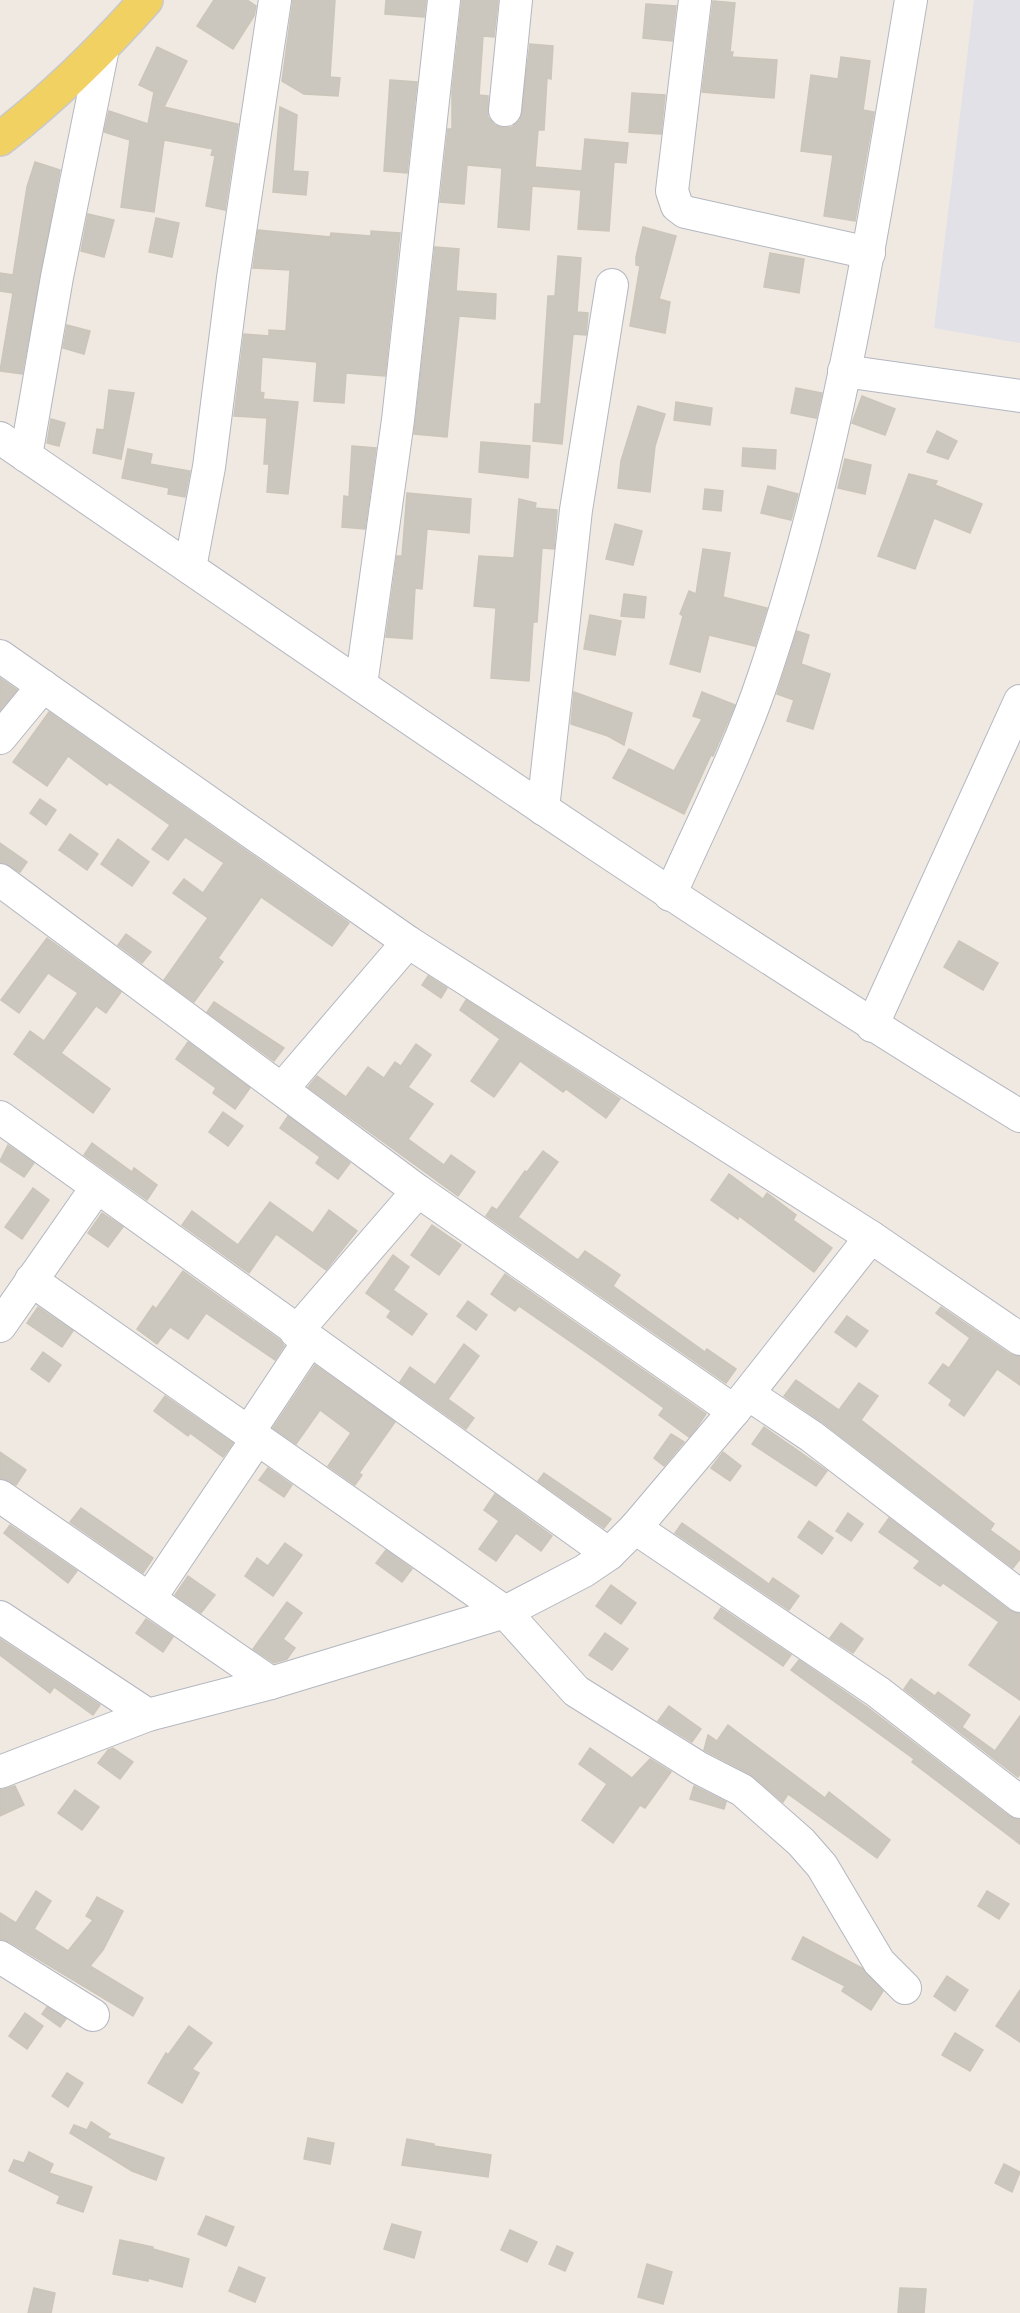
<svg xmlns="http://www.w3.org/2000/svg" width="1020" height="2313" font-family="'Source Sans 3',sans-serif">
	<style>
		.industrial { fill: #e3e1e8 }
		.building { fill: #cbc7bf; stroke: #cbc5ba; stroke-width: 1.5 }
		.lines { fill: none; stroke-linecap: round; stroke-linejoin: round }
		.minor-casing { stroke: #b4b7c1; stroke-width: 34 }
		.major-casing { stroke: #c9c9c9; stroke-width: 36 }
		.minor { stroke: #fff; stroke-width: 32 }
		.major { stroke: #f2d163; stroke-width: 33 }
	</style>
	<rect width="100%" height="100%" fill="#efe9e1"/>
	<polygon class="industrial" points="974,0 1020,0 1020,343 934,328"/>
	<g class="building">
		<polygon points="214,0 247,0 256,6 254,16 233,49 197,26"/>
		<polygon points="293,0 335,0 330,77 340,78 338,96 304,94 282,81"/>
		<polygon points="386,0 426,0 424,17 385,14"/>
		<polygon points="462,0 498,0 494,37 483,36 479,95 488,96 488,117 495,125 504,128 512,127 520,120 530,44 553,46 551,79 547,78 544,130 538,130 535,167 582,171 585,139 628,143 626,163 614,162 609,231 578,229 581,190 532,186 529,230 498,227 502,168 467,165 464,204 440,202 448,129 452,129 452,92"/>
		<polygon points="713,1 735,3 730,52 733,52 732,57 777,60 774,98 702,92"/>
		<polygon points="646,4 676,6 672,41 643,38"/>
		<polygon points="157,47 187,61 164,107 238,124 225,210 206,206 215,156 211,155 213,149 164,140 154,212 121,207 130,140 104,132 109,111 148,124 154,92 139,85"/>
		<polygon points="841,57 870,61 863,110 874,112 855,221 824,216 833,155 801,151 811,75 838,79"/>
		<polygon points="390,80 417,82 407,173 384,171"/>
		<polygon points="632,93 665,95 661,134 629,132"/>
		<polygon points="280,107 297,115 293,171 308,172 306,195 273,192"/>
		<polygon points="35,162 60,170 22,374 0,371 13,293 0,291 0,273 13,275 27,187"/>
		<polygon points="88,214 114,220 104,257 81,251"/>
		<polygon points="156,218 179,223 172,257 149,252"/>
		<polygon points="643,227 676,236 659,299 670,302 665,333 630,326 640,266 636,265 636,257"/>
		<polygon points="258,230 330,237 331,233 371,236 371,231 400,233 385,376 346,373 344,403 314,401 317,362 262,357 260,392 264,393 263,399 298,402 288,494 267,492 269,464 264,464 267,418 234,416 244,334 269,336 269,330 286,331 290,270 253,268"/>
		<polygon points="435,247 459,249 456,291 496,294 495,319 459,316 447,437 414,434"/>
		<polygon points="770,253 804,259 799,293 764,287"/>
		<polygon points="558,256 581,258 577,312 588,313 586,335 573,334 562,444 533,441 535,404 541,404 548,296 555,296"/>
		<polygon points="67,325 90,331 84,354 63,348"/>
		<polygon points="796,388 822,393 816,418 791,413"/>
		<polygon points="109,390 134,393 121,459 93,453 97,429 104,430"/>
		<polygon points="862,396 895,409 885,435 852,423"/>
		<polygon points="676,402 712,408 710,425 674,420"/>
		<polygon points="638,406 665,414 655,446 650,492 618,488 621,461"/>
		<polygon points="51,419 65,423 59,446 47,443"/>
		<polygon points="937,431 957,441 948,459 927,452"/>
		<polygon points="481,442 530,446 528,478 479,472"/>
		<polygon points="352,446 376,448 365,529 342,527 344,496 349,497"/>
		<polygon points="743,448 776,450 775,469 742,466"/>
		<polygon points="128,449 152,454 150,464 190,471 185,497 168,494 169,488 122,478"/>
		<polygon points="845,459 871,465 865,494 838,488"/>
		<polygon points="909,474 937,481 935,485 982,504 970,533 934,518 915,569 878,556"/>
		<polygon points="768,486 798,494 791,520 761,513"/>
		<polygon points="705,489 723,491 721,511 703,509"/>
		<polygon points="407,493 471,499 469,533 427,529 422,589 415,588 412,639 386,637 397,556 402,556"/>
		<polygon points="519,499 536,503 535,508 557,510 554,549 542,548 537,622 533,622 529,681 491,678 496,608 474,606 479,556 514,558"/>
		<polygon points="615,524 642,531 633,565 606,559"/>
		<polygon points="703,549 730,553 723,597 767,608 755,646 709,635 700,672 670,664 683,616 680,614 689,591 696,594"/>
		<polygon points="624,594 646,597 644,618 621,616"/>
		<polygon points="590,615 621,621 615,655 584,649"/>
		<polygon points="797,631 809,635 801,664 830,674 813,729 787,721 794,700 777,694"/>
		<polygon points="0,678 17,690 0,710"/>
		<polygon points="574,692 632,713 624,745 608,736 571,724"/>
		<polygon points="702,692 735,705 713,756 711,755 684,814 613,778 629,749 674,771 702,719 693,716"/>
		<polygon points="49,712 349,923 332,946 261,897 218,958 223,962 194,1002 164,980 208,918 173,893 184,879 203,893 224,863 185,837 168,860 152,849 170,825 109,782 107,785 68,756 47,786 13,762"/>
		<polygon points="40,799 56,810 46,825 30,813"/>
		<polygon points="70,834 98,854 87,870 59,850"/>
		<polygon points="118,839 149,862 132,886 101,864"/>
		<polygon points="0,843 27,862 20,872 0,862"/>
		<polygon points="126,934 151,952 142,963 118,945"/>
		<polygon points="47,938 121,992 106,1013 96,1006 61,1053 110,1089 93,1113 14,1054 30,1031 44,1041 78,993 48,973 19,1013 1,1000"/>
		<polygon points="959,941 998,963 983,990 944,967"/>
		<polygon points="428,976 447,988 441,998 422,985"/>
		<polygon points="466,1000 620,1099 606,1118 566,1089 563,1092 520,1061 494,1097 471,1081 500,1039 460,1010"/>
		<polygon points="214,1002 284,1048 274,1061 207,1012"/>
		<polygon points="188,1042 250,1088 235,1109 213,1093 216,1088 176,1059"/>
		<polygon points="416,1044 431,1055 408,1087 433,1104 408,1139 444,1165 451,1155 475,1172 458,1196 308,1087 317,1076 346,1097 368,1067 384,1078 395,1062 401,1066"/>
		<polygon points="223,1112 243,1126 228,1146 209,1132"/>
		<polygon points="288,1116 350,1163 338,1179 316,1163 320,1157 280,1128"/>
		<polygon points="92,1143 132,1172 134,1168 157,1185 147,1200 84,1155"/>
		<polygon points="8,1145 34,1163 24,1177 0,1161"/>
		<polygon points="543,1151 558,1162 518,1217 578,1260 585,1251 620,1275 613,1286 705,1352 707,1349 736,1369 726,1383 486,1216 492,1207 497,1210 525,1171 527,1172"/>
		<polygon points="729,1174 763,1199 767,1193 796,1215 793,1220 832,1248 814,1272 739,1216 738,1219 711,1200"/>
		<polygon points="33,1188 49,1200 22,1239 5,1227"/>
		<polygon points="270,1202 313,1233 329,1210 357,1231 326,1270 276,1234 249,1273 182,1225 192,1211 238,1245"/>
		<polygon points="102,1213 123,1227 108,1247 88,1233"/>
		<polygon points="432,1225 461,1245 439,1275 411,1255"/>
		<polygon points="393,1255 409,1267 393,1290 427,1314 412,1335 387,1317 391,1311 366,1293"/>
		<polygon points="183,1271 281,1341 284,1346 275,1360 206,1313 188,1339 170,1327 157,1344 137,1329 153,1306 156,1309"/>
		<polygon points="505,1274 706,1414 697,1427 689,1437 659,1415 664,1408 597,1360 519,1306 515,1311 491,1294"/>
		<polygon points="468,1301 487,1315 476,1330 457,1316"/>
		<polygon points="38,1307 73,1331 62,1347 27,1323"/>
		<polygon points="941,1307 1010,1354 1020,1357 1020,1385 997,1369 964,1416 949,1405 952,1400 929,1383 943,1364 949,1368 970,1338 936,1313"/>
		<polygon points="847,1316 868,1331 856,1347 835,1332"/>
		<polygon points="464,1344 479,1356 448,1399 474,1418 466,1429 400,1382 410,1367 435,1385"/>
		<polygon points="43,1352 61,1365 49,1382 31,1369"/>
		<polygon points="315,1365 395,1422 359,1473 362,1475 355,1485 328,1466 351,1433 320,1410 296,1444 273,1428"/>
		<polygon points="796,1380 839,1410 859,1383 878,1396 861,1420 994,1524 990,1530 1020,1552 1020,1559 1013,1568 822,1422 784,1396"/>
		<polygon points="165,1396 233,1443 223,1457 190,1433 188,1436 154,1411"/>
		<polygon points="764,1427 827,1471 816,1486 752,1444"/>
		<polygon points="671,1434 684,1442 664,1466 654,1458"/>
		<polygon points="0,1452 26,1470 16,1485 0,1478"/>
		<polygon points="723,1452 741,1466 730,1481 711,1468"/>
		<polygon points="268,1468 292,1485 284,1497 259,1480"/>
		<polygon points="544,1473 611,1519 604,1528 538,1481"/>
		<polygon points="495,1494 552,1536 541,1551 516,1533 496,1561 479,1549 499,1521 484,1510"/>
		<polygon points="81,1508 153,1558 143,1573 70,1522"/>
		<polygon points="848,1513 863,1524 851,1541 836,1531"/>
		<polygon points="889,1518 1009,1610 1020,1614 1020,1700 969,1665 999,1622 943,1583 940,1586 914,1568 920,1561 879,1532"/>
		<polygon points="809,1521 833,1538 822,1554 798,1537"/>
		<polygon points="682,1523 769,1584 773,1578 799,1596 789,1610 675,1533"/>
		<polygon points="10,1525 77,1571 68,1583 4,1533"/>
		<polygon points="285,1543 302,1555 273,1596 245,1576 257,1558 268,1566"/>
		<polygon points="386,1550 412,1569 402,1582 376,1563"/>
		<polygon points="188,1576 215,1595 201,1613 175,1595"/>
		<polygon points="611,1585 636,1603 621,1624 596,1606"/>
		<polygon points="287,1602 302,1613 283,1639 295,1648 287,1659 274,1663 253,1649"/>
		<polygon points="721,1608 791,1655 783,1666 714,1618"/>
		<polygon points="146,1619 173,1637 163,1652 136,1633"/>
		<polygon points="841,1623 863,1639 853,1653 830,1638"/>
		<polygon points="605,1633 628,1649 612,1670 589,1655"/>
		<polygon points="0,1639 100,1705 93,1715 54,1687 50,1693 0,1655"/>
		<polygon points="799,1660 867,1707 1009,1816 1020,1820 1020,1844 912,1762 914,1759 791,1670"/>
		<polygon points="911,1679 935,1696 938,1692 970,1715 962,1727 995,1751 1020,1716 1020,1774 1018,1777 904,1689"/>
		<polygon points="669,1706 701,1729 692,1742 658,1721"/>
		<polygon points="728,1725 825,1798 829,1792 890,1840 877,1858 788,1794 783,1802 750,1774 704,1750 708,1735 717,1741"/>
		<polygon points="113,1748 133,1762 120,1779 98,1763 108,1750"/>
		<polygon points="590,1748 632,1778 650,1759 671,1772 645,1808 640,1805 613,1843 582,1820 607,1784 579,1764"/>
		<polygon points="15,1786 24,1805 0,1816 0,1790"/>
		<polygon points="694,1786 726,1802 724,1809 690,1799"/>
		<polygon points="75,1790 99,1807 82,1830 58,1813"/>
		<polygon points="36,1891 51,1901 34,1929 68,1951 93,1920 86,1916 97,1897 123,1911 103,1950 90,1966 143,1998 133,2016 10,1942 0,1939 0,1913 16,1923"/>
		<polygon points="987,1891 1009,1904 999,1919 978,1906"/>
		<polygon points="803,1937 862,1968 883,1991 871,2010 842,1991 845,1986 792,1959"/>
		<polygon points="947,1976 968,1990 955,2011 934,1996"/>
		<polygon points="1020,1990 1020,2042 996,2026"/>
		<polygon points="47,2007 66,2019 60,2027 42,2014"/>
		<polygon points="25,2013 43,2026 27,2049 9,2036"/>
		<polygon points="189,2026 212,2043 192,2069 199,2073 182,2103 148,2083 166,2053 168,2055"/>
		<polygon points="955,2033 983,2050 970,2071 942,2055"/>
		<polygon points="67,2073 83,2083 68,2107 52,2096"/>
		<polygon points="91,2122 110,2134 107,2138 164,2158 156,2180 132,2171 70,2133 74,2125 87,2130"/>
		<polygon points="308,2138 334,2143 330,2164 304,2159"/>
		<polygon points="407,2139 434,2144 434,2146 491,2155 488,2177 402,2165"/>
		<polygon points="29,2152 53,2164 49,2173 92,2187 83,2212 57,2203 60,2196 9,2171 14,2160 24,2163"/>
		<polygon points="1004,2164 1020,2172 1012,2192 995,2183"/>
		<polygon points="206,2216 234,2227 226,2246 198,2234"/>
		<polygon points="392,2224 421,2232 414,2258 384,2249"/>
		<polygon points="510,2230 537,2242 527,2262 501,2250"/>
		<polygon points="120,2240 153,2247 153,2249 189,2259 182,2287 148,2278 148,2281 113,2274"/>
		<polygon points="557,2246 573,2253 565,2271 549,2264"/>
		<polygon points="647,2264 672,2272 663,2304 638,2297"/>
		<polygon points="239,2267 265,2278 255,2302 229,2291"/>
		<polygon points="34,2288 55,2293 51,2313 28,2313"/>
		<polygon points="900,2288 926,2289 924,2313 898,2313"/>
	</g>
	<g class="lines">
		<defs>
			<g id="minor">
				<polyline points="695,0 672,191 677,206 685,212 869,253"/>
				<polyline points="505,110 516,0"/>
				<polyline points="844,371 1020,396"/>
				<path d="M0,438C337,668 671,903 1020,1116"/>
				<polyline points="26,456 57,277 103,48"/>
				<polyline points="190,568 209,467 233,278 275,0"/>
				<polyline points="0,656 408,942 871,1237 1020,1339"/>
				<polyline points="361,685 398,420 444,0"/>
				<polyline points="0,738 43,686"/>
				<polyline points="543,809 576,510 612,285"/>
				<polyline points="0,880 418,1191 734,1411"/>
				<path d="M670,895C702,823 739,751 764,676C838,457 873,227 911,0"/>
				<polyline points="872,1026 1020,701"/>
				<polyline points="282,1089 408,942"/>
				<polyline points="0,1117 609,1554"/>
				<polyline points="31,1280 505,1612 576,1691 699,1768 742,1790 801,1842 822,1866 879,1962 905,1988"/>
				<polyline points="0,1326 97,1187"/>
				<polyline points="296,1332 418,1191"/>
				<polyline points="748,1394 811,1436 1020,1596"/>
				<polyline points="248,1433 309,1341"/>
				<polyline points="0,1496 271,1683"/>
				<polyline points="635,1528 878,1692 1020,1802"/>
				<polyline points="150,1598 257,1439"/>
				<polyline points="0,1617 148,1715"/>
				<polyline points="0,1772 148,1715 271,1683 505,1612 584,1571 609,1554 635,1528 734,1411 871,1237"/>
				<polyline points="0,1957 93,2015"/>
			</g>
			<path id="major" d="M0,139C54,97 101,51 146,0"/>
		</defs>
		<use href="#minor" class="minor-casing"/>
		<use href="#major" class="major-casing"/>
		<use href="#minor" class="minor"/>
		<use href="#major" class="major"/>
	</g>
</svg>
